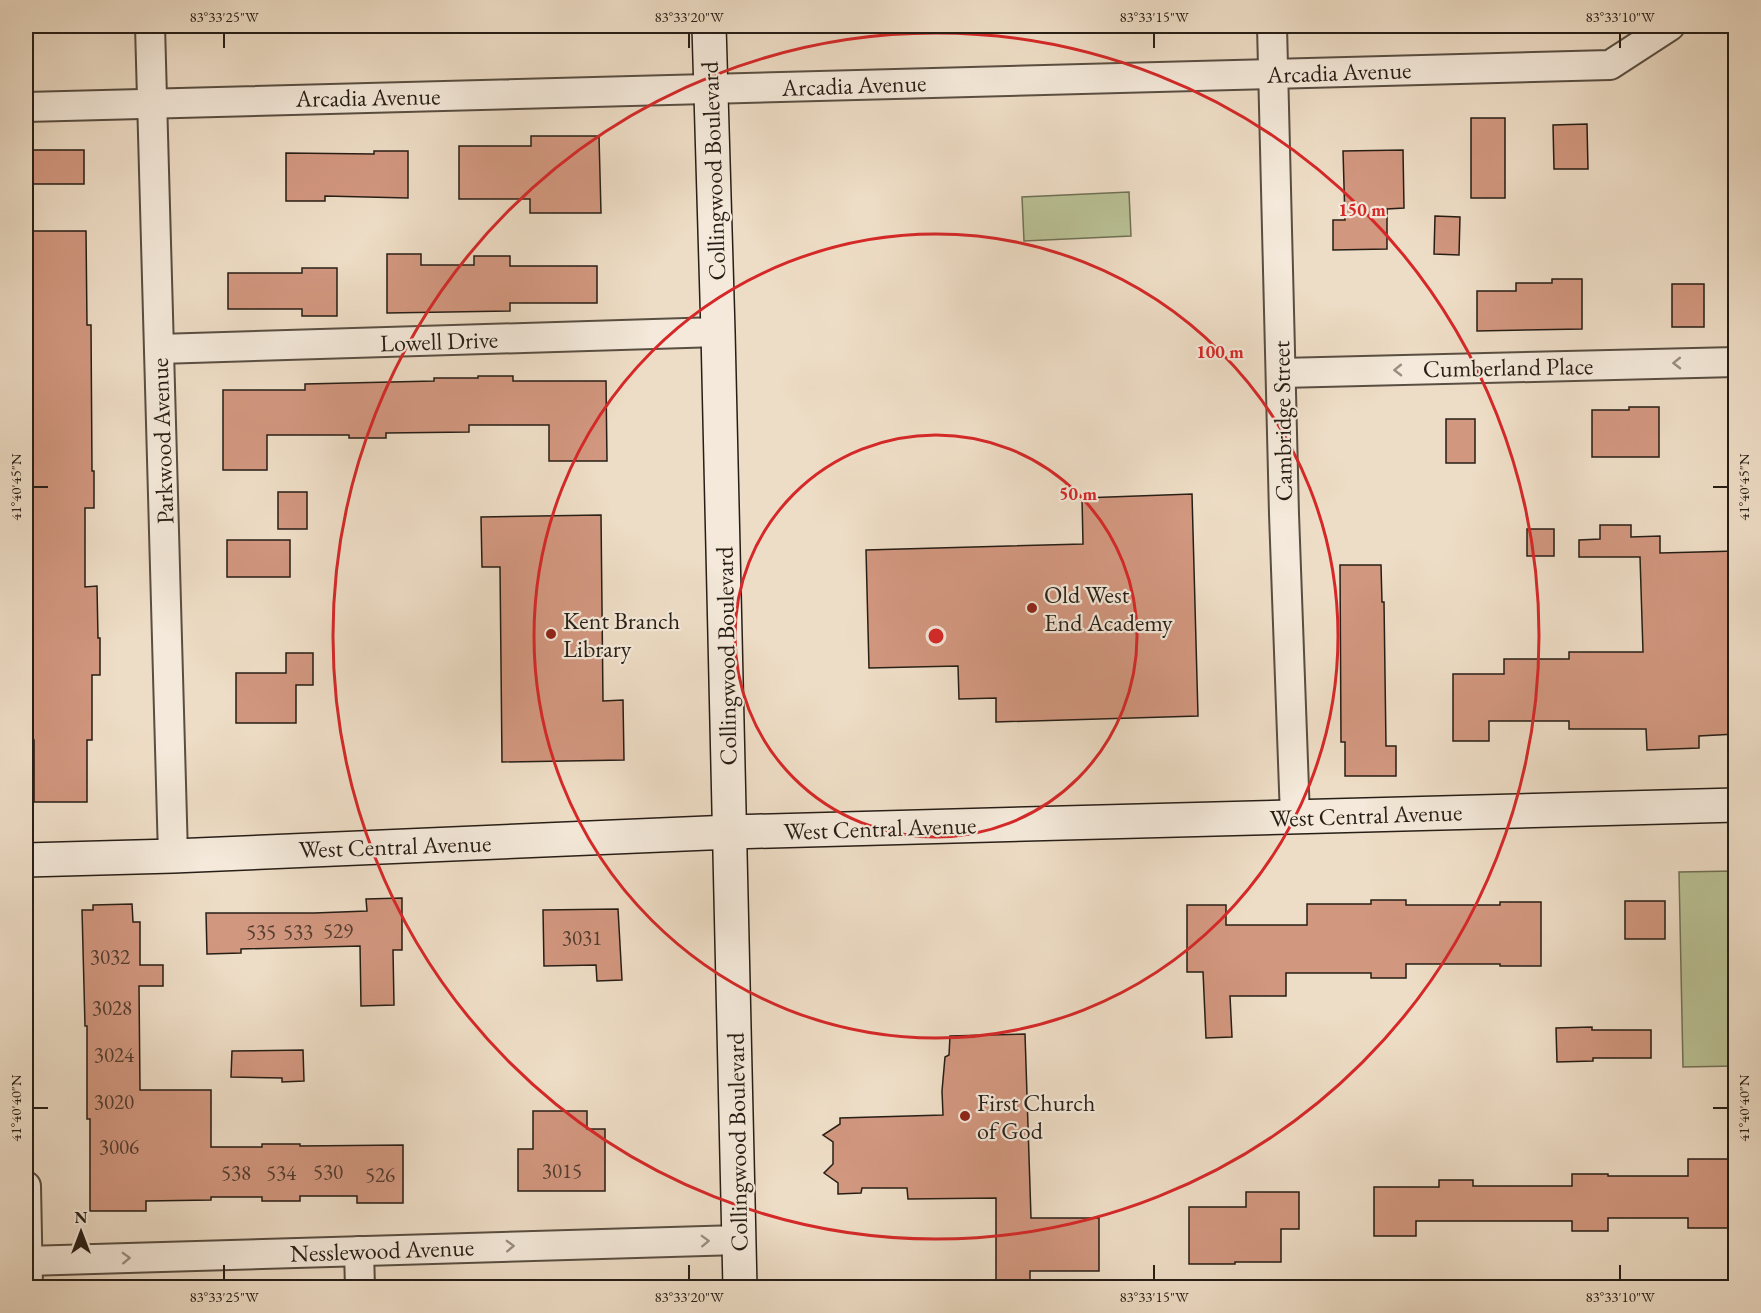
<svg xmlns="http://www.w3.org/2000/svg" width="1761" height="1313" font-family="'EB Garamond',serif">
	<style>
		.green { fill: #b9c195; stroke: #707056; stroke-width: 1.5 }
		.building { fill: #d2977f; stroke: #271e16; stroke-width: 1.5 }
		.lines { fill: none; stroke-linecap: round; stroke-linejoin: round }
		.street-casing { stroke: #594e42; stroke-width: 32 }
		.secondary-casing { stroke: #271e16; stroke-width: 36 }
		.street { stroke: #f4e9da; stroke-width: 28 }
		.secondary { stroke: #f4e9da; stroke-width: 33 }
		.oneway { stroke: #988e82 }
		.ticks { fill: none; stroke: #271e16; stroke-width: 2 }
		.ring { fill: none; stroke: #d62828; stroke-width: 3 }
		.poi-dot { fill: #8f2418; stroke: #f4e9da; stroke-width: 2 }
		.labels { text-anchor: middle; dominant-baseline: central; stroke-width: 4.5; stroke-linejoin: round; paint-order: stroke }
		.number-label { font-size: 21px; fill: #523c30 }
		.street-label { font-size: 24px; fill: #271e16; stroke: #f4e9da }
		.poi-label { font-size: 24px; fill: #271e16; stroke: #f4e9da; text-anchor: start }
		.centre { fill: #d62828; stroke: #f4e9da; stroke-width: 3 }
		.ring-label { font-size: 18px; text-anchor: middle; font-weight: bold; fill: #d62828; stroke: #f4e9da; stroke-width: 4.5; stroke-linejoin: round; paint-order: stroke }
		.neatline { fill: none; stroke: #271e16; stroke-width: 2 }
		.ticks-label { font-size: 15px; text-anchor: middle; fill: #271e16 }
	</style>
	<rect width="100%" height="100%" fill="#eeddc6"/>
	<filter id="stains"><feTurbulence type="fractalNoise" baseFrequency=".00333" numOctaves="4"/><feColorMatrix values="0 0 0 0 .2 0 0 0 0 .09 0 0 0 0 .02 0 0 0 .5 -.17"/></filter>
	<radialGradient id="worn" r=".72"><stop offset=".6" stop-color="#630" stop-opacity="0"/><stop offset="1" stop-color="#630" stop-opacity=".3"/></radialGradient>
	<g class="green">
		<polygon points="1129,192 1131,236 1024,241 1022,197"/>
		<polygon points="1735,871 1735,1066 1683,1067 1679,872"/>
	</g>
	<g class="building">
		<rect x="1471" y="118" width="34" height="80"/>
		<polygon points="1587,124 1588,169 1554,169 1553,125"/>
		<polygon points="531,136 599,136 601,213 530,213 530,199 459,199 459,146 531,146"/>
		<rect x="27" y="150" width="57" height="34"/>
		<polygon points="1403,150 1404,208 1387,209 1387,249 1333,250 1333,220 1345,220 1343,151"/>
		<polygon points="374,151 408,151 408,198 325,196 325,201 286,201 286,153 374,154"/>
		<polygon points="1435,216 1460,217 1459,255 1434,254"/>
		<polygon points="30,231 86,231 87,325 91,325 92,471 94,471 94,508 85,508 85,587 97,586 98,638 100,638 100,675 92,675 92,740 87,740 87,802 34,802 34,740 29,740 29,700 32,700 32,630 26,630 26,523 27,523 26,372 33,372 33,313 26,313 26,273 30,273"/>
		<polygon points="387,254 421,254 421,265 474,265 474,256 510,256 510,266 597,266 597,303 510,303 510,311 387,313"/>
		<polygon points="302,268 337,268 337,316 302,316 302,309 228,309 228,273 302,273"/>
		<polygon points="1552,279 1582,279 1582,329 1477,331 1477,291 1516,291 1516,283 1552,283"/>
		<rect x="1672" y="284" width="32" height="43"/>
		<polygon points="478,376 513,376 513,381 606,381 607,461 549,461 549,425 469,425 469,432 386,433 386,438 349,438 349,435 267,435 267,470 223,470 223,390 305,390 305,384 434,381 434,378 478,378"/>
		<polygon points="1629,407 1659,407 1659,457 1592,457 1592,410 1629,410"/>
		<rect x="1446" y="419" width="29" height="44"/>
		<rect x="278" y="492" width="29" height="37"/>
		<polygon points="1192,494 1198,716 996,722 996,698 959,699 958,666 869,668 866,550 1083,544 1082,498"/>
		<polygon points="601,515 603,701 623,700 624,760 502,762 500,567 482,567 481,517"/>
		<polygon points="1600,525 1631,525 1631,537 1660,536 1660,553 1736,551 1736,734 1699,736 1699,748 1647,750 1646,729 1569,729 1569,721 1489,721 1489,741 1453,741 1453,674 1504,674 1504,659 1569,659 1569,652 1643,652 1640,557 1579,557 1579,540 1600,539"/>
		<rect x="1527" y="529" width="27" height="27"/>
		<rect x="227" y="540" width="63" height="37"/>
		<polygon points="1340,565 1381,565 1382,602 1384,602 1386,746 1396,746 1396,776 1345,776 1345,742 1341,742"/>
		<polygon points="286,653 313,653 313,685 296,685 296,723 236,723 236,673 286,673"/>
		<polygon points="402,898 402,950 393,950 394,1005 361,1006 360,946 241,949 241,953 207,954 206,913 314,913 367,911 366,899"/>
		<polygon points="1371,900 1406,900 1406,905 1500,905 1500,902 1541,902 1541,966 1500,966 1500,964 1406,964 1406,978 1371,978 1371,973 1286,973 1286,996 1230,996 1232,1037 1206,1038 1203,972 1187,972 1187,905 1226,905 1226,925 1307,925 1307,904 1371,904"/>
		<rect x="1625" y="901" width="40" height="38"/>
		<polygon points="132,904 133,922 140,922 140,965 163,965 163,986 139,986 140,1090 211,1090 211,1147 262,1147 262,1144 300,1144 300,1146 403,1145 403,1203 357,1203 357,1196 300,1196 300,1201 262,1201 262,1197 211,1197 211,1200 146,1201 146,1211 90,1211 90,1119 87,1119 87,1026 85,1026 82,910 93,910 93,905"/>
		<polygon points="618,909 622,980 597,981 596,965 544,966 543,910"/>
		<polygon points="1592,1027 1592,1030 1651,1030 1651,1058 1593,1058 1593,1061 1557,1062 1556,1028"/>
		<polygon points="1025,1034 1031,1218 1099,1218 1099,1271 1030,1271 1030,1286 996,1286 996,1198 908,1199 907,1188 862,1188 861,1193 838,1194 838,1183 824,1173 833,1164 833,1142 823,1135 840,1124 840,1118 943,1115 942,1091 945,1057 949,1055 950,1036"/>
		<polygon points="303,1050 304,1081 282,1082 282,1078 231,1077 232,1051"/>
		<polygon points="533,1111 587,1111 587,1129 605,1129 605,1191 518,1191 518,1149 533,1149"/>
		<polygon points="1688,1159 1730,1159 1730,1228 1688,1228 1688,1218 1608,1218 1608,1231 1572,1231 1572,1221 1416,1221 1416,1236 1374,1236 1374,1187 1439,1187 1439,1180 1473,1180 1473,1186 1572,1186 1572,1174 1608,1174 1608,1176 1688,1176"/>
		<polygon points="1246,1192 1299,1192 1299,1229 1281,1229 1281,1262 1235,1262 1235,1264 1189,1264 1189,1207 1246,1207"/>
	</g>
	<g class="lines">
		<defs>
			<g id="street">
				<polyline points="150,26 173,856"/>
				<polyline points="1272,26 1284,514 1295,817"/>
				<polyline points="26,107 1610,65 1670,26"/>
				<polyline points="159,349 718,332"/>
				<polyline points="1281,373 1736,362"/>
				<polyline points="26,1186 28,1288"/>
				<polyline points="359,1251 360,1288"/>
				<polyline points="26,1261 739,1240"/>
			</g>
			<g id="secondary">
				<polyline points="709,26 718,332 740,1288"/>
				<polyline points="26,860 173,856 731,832 1736,805"/>
			</g>
		</defs>
		<use href="#street" class="street-casing"/>
		<use href="#secondary" class="secondary-casing"/>
		<use href="#street" class="street"/>
		<use href="#secondary" class="secondary"/>
	</g>
	<defs><path id="oneway-chevron" d="M-2-3.5L2.5 0L-2 3.5" fill="none" stroke-width="1.6" stroke-linecap="round" stroke-linejoin="round" transform="scale(1.5)"/></defs>
	<g class="oneway">
		<use href="#oneway-chevron" transform="translate(1677 363) rotate(179)"/>
		<use href="#oneway-chevron" transform="translate(1398 370) rotate(179)"/>
		<use href="#oneway-chevron" transform="translate(705 1241) rotate(-2)"/>
		<use href="#oneway-chevron" transform="translate(510 1246) rotate(-2)"/>
		<use href="#oneway-chevron" transform="translate(126 1258) rotate(-2)"/>
	</g>
	<path class="ticks" d="M224,33V48M689,33V48M1154,33V48M1620,33V48M33,487H48M1713,487H1728M33,1108H48M1713,1108H1728M224,1265V1280M689,1265V1280M1154,1265V1280M1620,1265V1280"/>
	<g class="ring">
		<circle cx="936" cy="636" r="201"/>
		<circle cx="936" cy="636" r="402"/>
		<circle cx="936" cy="636" r="603"/>
	</g>
	<g class="poi-dot">
		<circle cx="1032" cy="608" r="6"/>
		<circle cx="551" cy="634" r="6"/>
		<circle cx="965" cy="1116" r="6"/>
	</g>
	<g class="labels">
		<g class="number-label">
			<text x="338" y="930">529</text>
			<text x="261" y="931">535</text>
			<text x="298" y="931">533</text>
			<text x="582" y="937">3031</text>
			<text x="110" y="956">3032</text>
			<text x="112" y="1007">3028</text>
			<text x="114" y="1054">3024</text>
			<text x="114" y="1101">3020</text>
			<text x="119" y="1146">3006</text>
			<text x="562" y="1170">3015</text>
			<text x="328" y="1171">530</text>
			<text x="236" y="1172">538</text>
			<text x="281" y="1172">534</text>
			<text x="380" y="1174">526</text>
		</g>
		<g class="street-label">
			<text transform="translate(1339 72) rotate(-2)">Arcadia Avenue</text>
			<text transform="translate(854 85) rotate(-2)">Arcadia Avenue</text>
			<text transform="translate(368 97) rotate(-1)">Arcadia Avenue</text>
			<text transform="translate(713 171) rotate(-92)">Collingwood Boulevard</text>
			<text transform="translate(439 341) rotate(-2)">Lowell Drive</text>
			<text transform="translate(1508 367) rotate(-1)">Cumberland Place</text>
			<text transform="translate(1282 421) rotate(-91)">Cambridge Street</text>
			<text transform="translate(162 441) rotate(-92)">Parkwood Avenue</text>
			<text transform="translate(726 656) rotate(-91)">Collingwood Boulevard</text>
			<text transform="translate(1366 815) rotate(-2)">West Central Avenue</text>
			<text transform="translate(880 828) rotate(-2)">West Central Avenue</text>
			<text transform="translate(395 846) rotate(-2)">West Central Avenue</text>
			<text transform="translate(737 1142) rotate(-91)">Collingwood Boulevard</text>
			<text transform="translate(382 1250) rotate(-2)">Nesslewood Avenue</text>
		</g>
		<g class="poi-label">
			<text x="1044" y="594">Old West<tspan x="1044" dy="28">End Academy</tspan></text>
			<text x="563" y="620">Kent Branch<tspan x="563" dy="28">Library</tspan></text>
			<text x="977" y="1102">First Church<tspan x="977" dy="28">of God</tspan></text>
		</g>
	</g>
	<circle cx="936" cy="636" r="9" class="centre"/>
	<g class="ring-label">
		<text x="1362" y="216">150 m</text>
		<text x="1220" y="358">100 m</text>
		<text x="1078" y="500">50 m</text>
	</g>
	<rect width="1761" height="1313" fill="none" stroke="#eeddc6" stroke-width="66"/>
	<g transform="translate(81 1232)" stroke="#f4e9da" stroke-width="4.5" paint-order="stroke">
	<path d="M0-4.5L10 22L0 15L-10 22Z" fill="#271e16"/>
	<text y="-9" font-size="16" font-weight="bold" text-anchor="middle" fill="#271e16">N</text>
	</g>
	<rect x="33" y="33" width="1695" height="1247" class="neatline"/>
	<g class="ticks-label">
		<text x="224" y="22">83°33'25"W</text>
		<text x="689" y="22">83°33'20"W</text>
		<text x="1154" y="22">83°33'15"W</text>
		<text x="1620" y="22">83°33'10"W</text>
		<text transform="translate(16 487) rotate(-90)" y="5">41°40'45"N</text>
		<text transform="translate(1744 487) rotate(-90)" y="5">41°40'45"N</text>
		<text transform="translate(16 1108) rotate(-90)" y="5">41°40'40"N</text>
		<text transform="translate(1744 1108) rotate(-90)" y="5">41°40'40"N</text>
		<text x="224" y="1302">83°33'25"W</text>
		<text x="689" y="1302">83°33'20"W</text>
		<text x="1154" y="1302">83°33'15"W</text>
		<text x="1620" y="1302">83°33'10"W</text>
	</g>
	<rect width="100%" height="100%" filter="url(#stains)"/>
	<rect width="100%" height="100%" fill="url(#worn)"/>
</svg>
